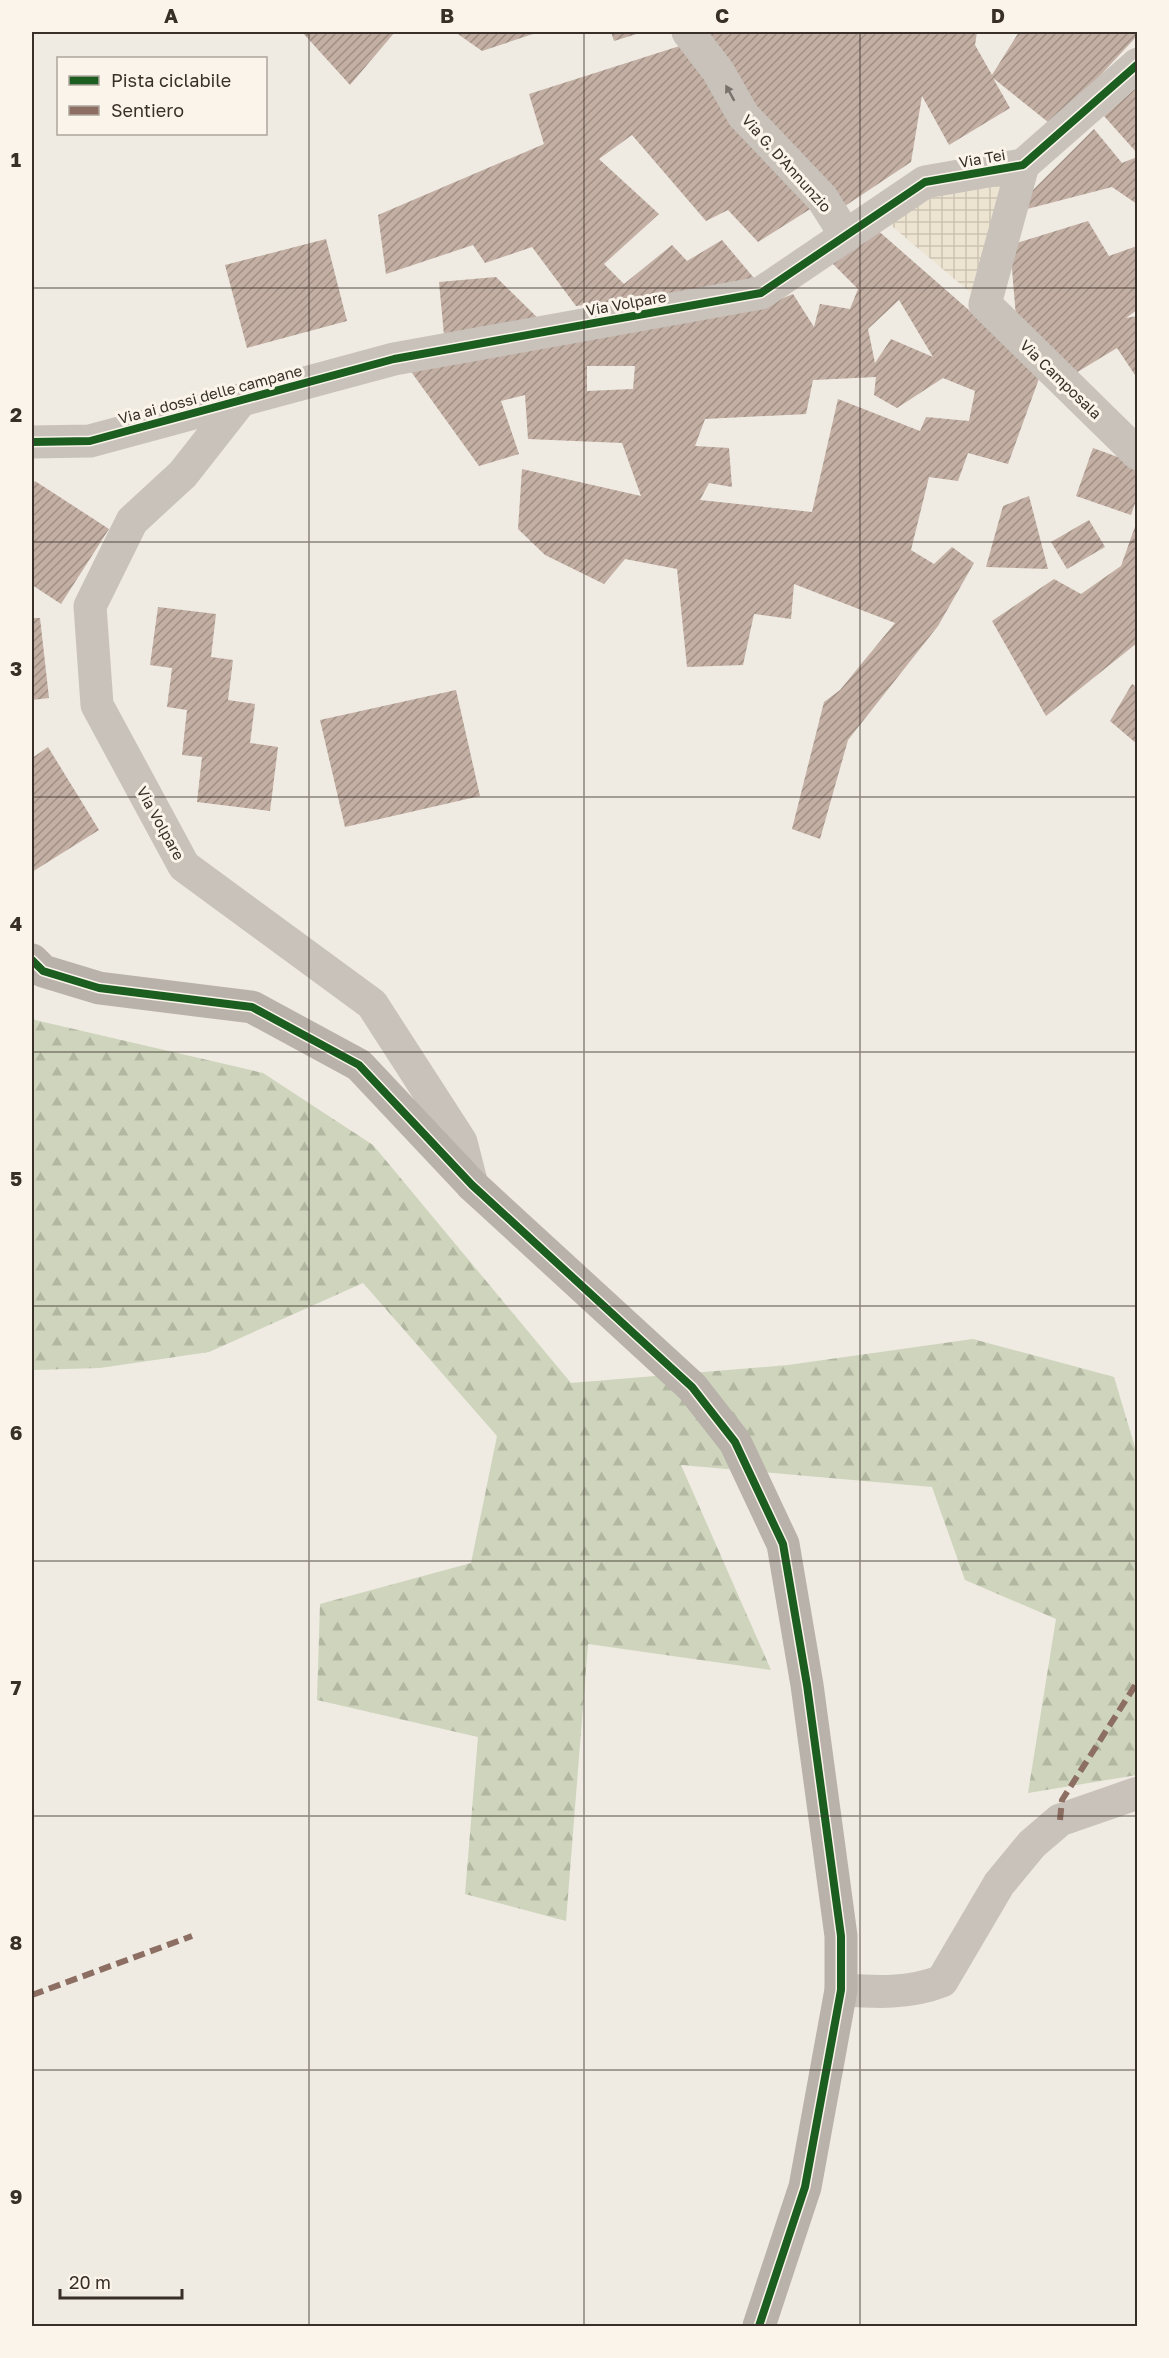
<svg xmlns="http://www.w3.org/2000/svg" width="1169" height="2358" font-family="'Golos Text',sans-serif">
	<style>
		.forest { fill: url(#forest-firs) }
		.plaza { fill: url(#plaza-grid) }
		.building { fill: url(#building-hatch); fill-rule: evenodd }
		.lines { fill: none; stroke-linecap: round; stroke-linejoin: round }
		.street { stroke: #c8c2bb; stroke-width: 33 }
		.secondary { stroke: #b9b2ab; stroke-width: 33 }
		.quiet { stroke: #8d6e63; stroke-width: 6; stroke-dasharray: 12 6; stroke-linecap: butt }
		.cycleway-casing { stroke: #fbf4ea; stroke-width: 11 }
		.cycleway { stroke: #1b5e20; stroke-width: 8 }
		.oneway { fill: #79716b }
		.grid { fill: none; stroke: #392f29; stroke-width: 1.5; stroke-opacity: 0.55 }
		.labels { text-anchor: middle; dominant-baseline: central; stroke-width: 6; stroke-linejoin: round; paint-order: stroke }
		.street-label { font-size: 15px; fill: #392f29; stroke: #fbf4ea }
		.neatline { fill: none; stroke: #392f29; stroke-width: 2 }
		.grid-label { font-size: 20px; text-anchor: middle; font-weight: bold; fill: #392f29 }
	</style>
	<defs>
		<pattern id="forest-firs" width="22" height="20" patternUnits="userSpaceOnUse" patternTransform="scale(1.5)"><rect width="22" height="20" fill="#ced5bc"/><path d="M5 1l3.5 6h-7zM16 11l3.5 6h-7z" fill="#b2b7a2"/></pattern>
		<pattern id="plaza-grid" width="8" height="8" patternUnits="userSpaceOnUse" patternTransform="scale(1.5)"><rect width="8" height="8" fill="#ede3d1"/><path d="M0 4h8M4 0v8" fill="none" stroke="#ccc3b3"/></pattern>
		<pattern id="building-hatch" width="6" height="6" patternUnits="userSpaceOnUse" patternTransform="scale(1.5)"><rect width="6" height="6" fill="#c3afa3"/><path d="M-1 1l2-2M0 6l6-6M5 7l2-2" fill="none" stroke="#9f8f85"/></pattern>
	</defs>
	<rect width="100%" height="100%" fill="#efeae2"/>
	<polygon class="forest" points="32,1016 35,1020 263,1073 373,1145 571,1383 788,1365 973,1339 1114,1377 1137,1454 1137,1775 1028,1793 1056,1619 965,1580 932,1487 681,1465 771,1670 588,1644 566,1921 465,1894 478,1737 317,1700 320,1604 471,1563 497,1436 363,1283 209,1352 100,1368 33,1370 32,1373"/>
	<polygon class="plaza" points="1005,179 971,293 887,222 930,192"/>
	<g class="building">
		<polygon points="302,32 395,32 350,85"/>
		<polygon points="455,32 539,32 482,51"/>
		<polygon points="611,32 643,32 614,41"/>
		<polygon points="705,32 977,32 975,45 992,75 1019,32 1137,32 1137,36 1053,126 993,78 1010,108 949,145 922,96 911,162 845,206 761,121"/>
		<polygon points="686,44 815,206 758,242 728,210 706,221 632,135 599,159 659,214 604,264 624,284 672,245 687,261 722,240 759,284 576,306 532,247 485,263 473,245 386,274 378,215 544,144 529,94"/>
		<polygon points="1137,87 1137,153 1104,116"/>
		<polygon points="1094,129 1122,163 1137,157 1137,204 1112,187 1027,209 1021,202"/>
		<polygon points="1088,221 1109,256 1137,246 1137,310 1126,318 1137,316 1137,378 1117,348 1074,374 1016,317 1010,245"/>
		<path d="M875,228L1041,373L1008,464L968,453L958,481L929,477L911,550L934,564L952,547L974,563L938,626L848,740L820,839L792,829L824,702L840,690L895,623L794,584L791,619L754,614L743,665L687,667L677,569L625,559L604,584L545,555L518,529L522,469L641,496L622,443L528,439L525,395L501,401L519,454L479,466L407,366L754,310L793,294L814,327L820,304L850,309L858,289L827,258ZM899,300L933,357L891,339L875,363L868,329ZM587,366H635L633,389L587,391ZM876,377L874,395L897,408L943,378L975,391L969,421L926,417L920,431L838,399L812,512L700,500L709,483L732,487L729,448L695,446L705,419L806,414L813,380Z"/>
		<polygon points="326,239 347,321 247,348 225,265"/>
		<polygon points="496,277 545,325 444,335 439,282"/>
		<polygon points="1093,448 1137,464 1137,498 1131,515 1076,496"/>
		<polygon points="35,481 109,529 61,604 32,585 32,486"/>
		<polygon points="1029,496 1048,569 986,567 1003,506"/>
		<polygon points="1089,520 1105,547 1067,569 1051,542"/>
		<polygon points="1137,521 1137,643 1046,716 992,621 1054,579 1081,594 1121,566"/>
		<polygon points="158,607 216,614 211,657 233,660 228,700 255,704 250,743 278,747 270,811 197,802 202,757 182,755 187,710 167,707 172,668 150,665"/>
		<polygon points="32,618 40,618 49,698 32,700"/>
		<polygon points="1132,684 1137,687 1137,744 1110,721"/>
		<polygon points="456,690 480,796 345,827 320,720"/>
		<polygon points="48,747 99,830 32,872 32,758"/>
	</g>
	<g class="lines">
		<g class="street">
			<polyline points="688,32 718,71 743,115 822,198 846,236"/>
			<polyline points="1023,165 985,304 1138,454"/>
			<polyline points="241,400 183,474 132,521 90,606 97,705 184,866 372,1004 461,1142 472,1185"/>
			<polyline points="32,442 90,441 394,359 761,293 925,182 1023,165 1138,64"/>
			<path d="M841,1990C876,1992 909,1994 942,1981L999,1884L1032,1844L1060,1820L1138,1793"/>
		</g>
		<polyline class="secondary" points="32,960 43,971 99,988 252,1007 359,1065 472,1185 692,1387 735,1442 783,1544 807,1685 841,1936 841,1990 805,2187 759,2326"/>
		<g class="quiet">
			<polyline points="1060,1820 1062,1800 1138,1681"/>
			<polyline points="32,1995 192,1936"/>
		</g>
		<defs>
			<g id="cycleway">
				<polyline points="32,442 90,441 394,359 761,293 925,182 1023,165 1138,64"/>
				<polyline points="32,960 43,971 99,988 252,1007 359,1065 472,1185 692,1387 735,1442 783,1544 807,1685 841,1936 841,1990 805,2187 759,2326"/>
			</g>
		</defs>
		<use href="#cycleway" class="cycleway-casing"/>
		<use href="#cycleway" class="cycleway"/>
	</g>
	<defs><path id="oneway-solid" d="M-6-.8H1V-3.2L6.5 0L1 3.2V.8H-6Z" transform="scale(1.5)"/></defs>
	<use class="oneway" href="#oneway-solid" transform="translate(730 93) rotate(-119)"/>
	<path class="grid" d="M309,32V2326M584,32V2326M860,32V2326M32,288H1138M32,542H1138M32,797H1138M32,1052H1138M32,1306H1138M32,1561H1138M32,1816H1138M32,2070H1138"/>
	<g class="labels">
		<g class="street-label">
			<text transform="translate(982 158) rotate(-10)">Via Tei</text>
			<text transform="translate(787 163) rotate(48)">Via G. D'Annunzio</text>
			<text transform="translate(626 303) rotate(-10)">Via Volpare</text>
			<text transform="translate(1061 379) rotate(44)">Via Camposala</text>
			<text transform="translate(210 394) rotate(-15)">Via ai dossi delle campane</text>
			<text transform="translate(161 823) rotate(61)">Via Volpare</text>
		</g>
	</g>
	<rect width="1169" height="2358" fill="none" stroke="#fbf4ea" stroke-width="66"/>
	<rect x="57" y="57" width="210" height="78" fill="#fbf4ea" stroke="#ada59d" stroke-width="1.5"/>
	<rect x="69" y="76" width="30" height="9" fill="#1b5e20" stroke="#ada59d" stroke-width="1.5"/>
	<text x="111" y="87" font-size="18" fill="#392f29">Pista ciclabile</text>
	<rect x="69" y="106" width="30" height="9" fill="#8d6e63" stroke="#ada59d" stroke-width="1.5"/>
	<text x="111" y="117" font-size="18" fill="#392f29">Sentiero</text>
	<path d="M60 2289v9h122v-9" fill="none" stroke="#392f29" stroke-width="3"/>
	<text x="69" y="2289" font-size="18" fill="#392f29" stroke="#fbf4ea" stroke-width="4.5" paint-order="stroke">20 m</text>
	<rect x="33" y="33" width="1103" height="2292" class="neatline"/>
	<g class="grid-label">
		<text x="171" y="23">A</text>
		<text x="447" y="23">B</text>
		<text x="722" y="23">C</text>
		<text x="998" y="23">D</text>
		<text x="16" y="167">1</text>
		<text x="16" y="422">2</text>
		<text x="16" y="676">3</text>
		<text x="16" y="931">4</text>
		<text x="16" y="1186">5</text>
		<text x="16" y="1440">6</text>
		<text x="16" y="1695">7</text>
		<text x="16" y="1950">8</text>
		<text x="16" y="2204">9</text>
	</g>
</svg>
